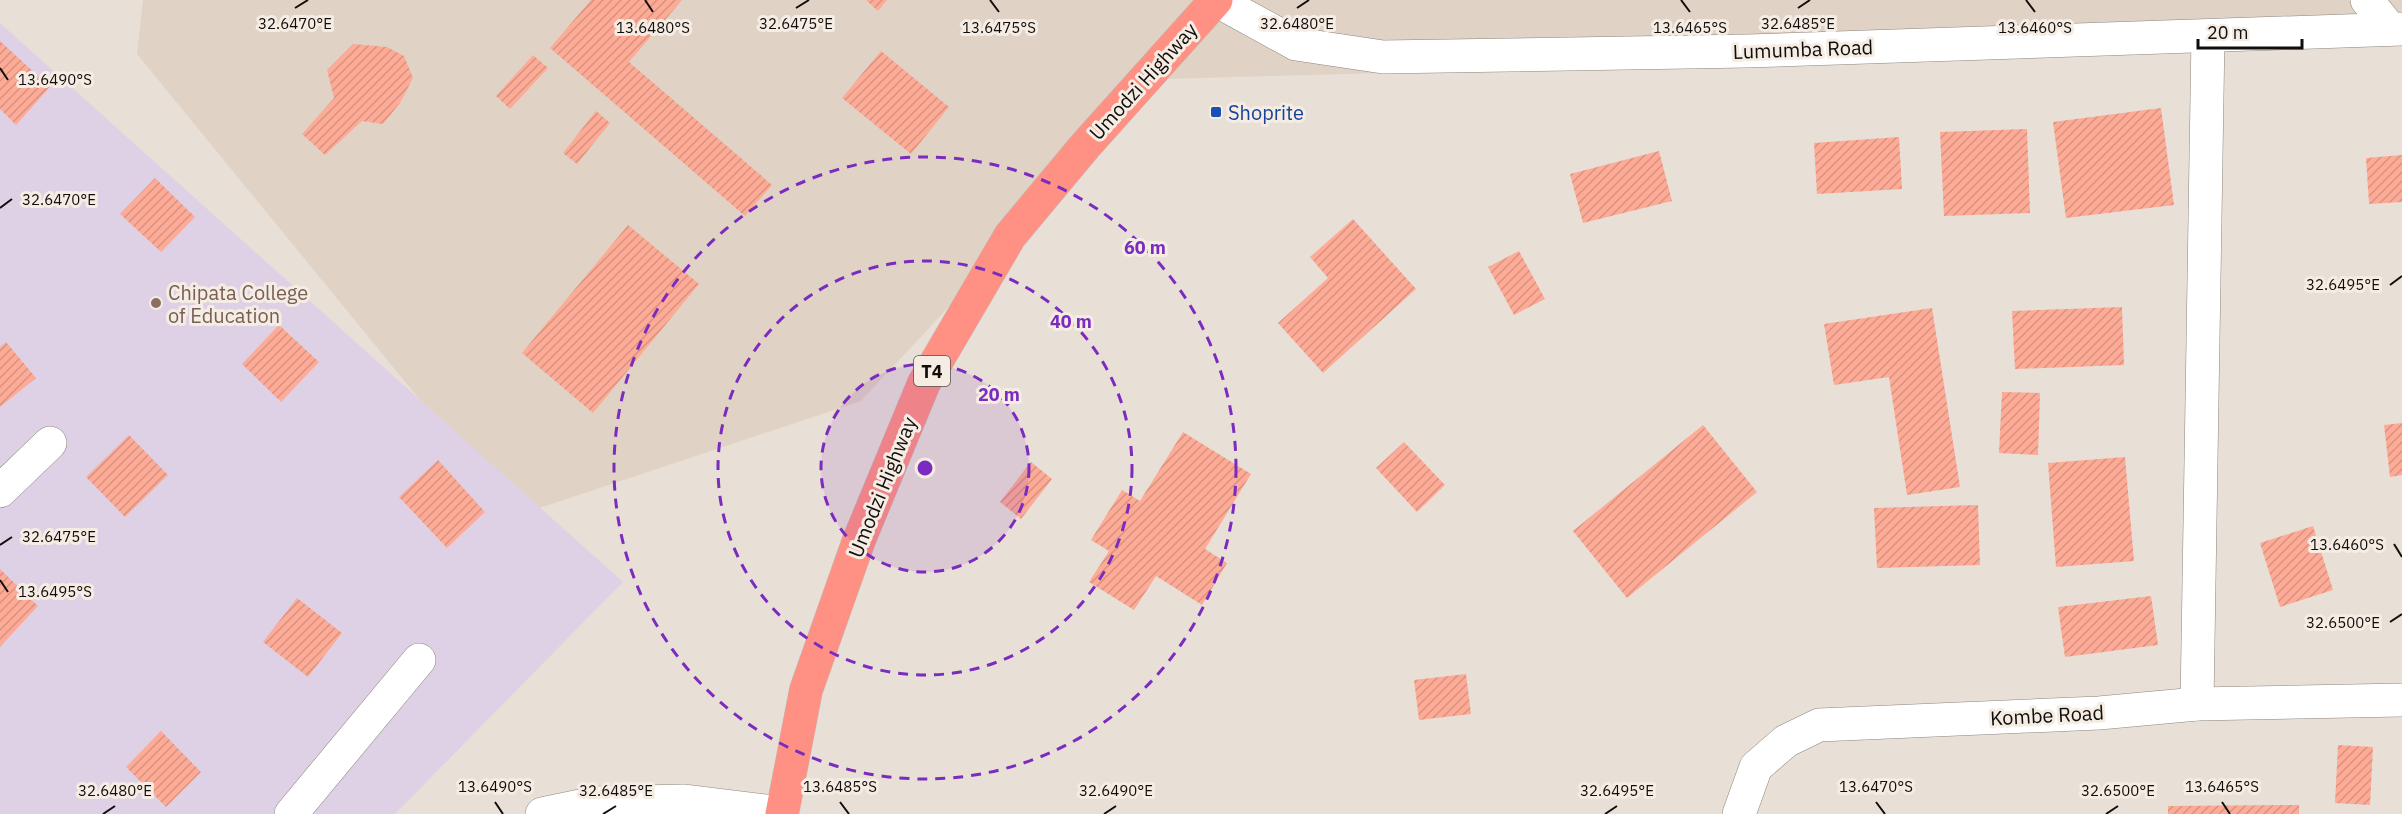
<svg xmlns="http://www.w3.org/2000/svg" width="2402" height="814" font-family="'IBM Plex Sans',sans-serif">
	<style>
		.built { fill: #e0d2c4 }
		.education { fill: #dfd1e5 }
		.building { fill: url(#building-hatch) }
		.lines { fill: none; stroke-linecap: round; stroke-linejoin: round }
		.minor-casing { stroke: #8d867e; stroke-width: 34 }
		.highway-casing { stroke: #c1c0c0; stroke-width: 34 }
		.minor { stroke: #fff; stroke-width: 33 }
		.highway { stroke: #fe9183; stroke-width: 33 }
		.ticks { fill: none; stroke: #100d0b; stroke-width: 2 }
		.ring { fill: none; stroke: #7b2cbf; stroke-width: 3; stroke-dasharray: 10 8 }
		.transit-dot { fill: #1a4fb4; stroke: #f5ede4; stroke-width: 2 }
		.education-dot { fill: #8d6e63; stroke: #f5ede4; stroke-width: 2 }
		.labels { text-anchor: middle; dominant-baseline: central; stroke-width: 6; stroke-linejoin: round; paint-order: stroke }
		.shield { fill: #f5ede4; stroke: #55504c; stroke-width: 1.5 }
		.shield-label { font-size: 18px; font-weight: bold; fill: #100d0b }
		.street-label { font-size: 20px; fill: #100d0b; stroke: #f5ede4 }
		.transit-label { font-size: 20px; fill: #164399; stroke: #f5ede4; text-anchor: start }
		.education-label { font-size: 20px; fill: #785e54; stroke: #f5ede4; text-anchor: start }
		.ticks-label { font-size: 15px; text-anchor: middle; fill: #100d0b; stroke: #f5ede4; stroke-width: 6; stroke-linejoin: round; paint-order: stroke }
		.centre { fill: #7b2cbf; stroke: #f5ede4; stroke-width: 3 }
		.ring-label { font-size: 18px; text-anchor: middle; font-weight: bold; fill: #7b2cbf; stroke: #f5ede4; stroke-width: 6; stroke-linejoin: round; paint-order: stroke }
	</style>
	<defs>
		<pattern id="building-hatch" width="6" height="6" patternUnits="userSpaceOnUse" patternTransform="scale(1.5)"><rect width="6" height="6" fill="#fdab96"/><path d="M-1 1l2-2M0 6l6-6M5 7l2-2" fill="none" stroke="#d89280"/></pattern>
	</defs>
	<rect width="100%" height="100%" fill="#e8dfd7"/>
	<polygon class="built" points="143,0 2402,0 2402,46 1161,79 861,401 515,516 137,54"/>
	<polygon class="education" points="0,23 623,582 395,814 0,814"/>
	<g class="building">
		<polygon points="591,0 682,0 629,62 772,185 745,216 550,48"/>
		<polygon points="866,0 887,0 878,11"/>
		<polygon points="0,41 50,87 16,125 0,109"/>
		<polygon points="353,44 387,47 404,56 413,78 400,103 383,124 362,121 325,155 302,134 334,98 327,70"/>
		<polygon points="881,51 949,107 911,154 842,98"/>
		<polygon points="533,55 548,68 510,109 496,96"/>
		<polygon points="2161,108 2174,205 2066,218 2053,122"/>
		<polygon points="596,111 610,123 577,164 563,153"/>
		<polygon points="2027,129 2030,213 1944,216 1940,132"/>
		<polygon points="1899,137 1902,189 1817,194 1814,143"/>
		<polygon points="1659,151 1672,201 1583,223 1570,174"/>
		<polygon points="2402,155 2402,202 2369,204 2366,158"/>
		<polygon points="155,178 195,217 161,252 120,214"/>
		<polygon points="1353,219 1416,289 1323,373 1278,323 1328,278 1310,257"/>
		<polygon points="628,225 699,284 593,413 522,353"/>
		<polygon points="1519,251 1545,299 1514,315 1488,267"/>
		<polygon points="2122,307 2124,365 2015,369 2012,311"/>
		<polygon points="1932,308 1960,487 1907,495 1889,377 1834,385 1824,324"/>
		<polygon points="279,325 319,362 281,402 242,364"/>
		<polygon points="6,342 36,378 0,407 0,347"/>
		<polygon points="2002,392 2040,393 2038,455 1999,453"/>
		<polygon points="2402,423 2402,475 2390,477 2384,425"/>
		<polygon points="1703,425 1757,492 1627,598 1573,531"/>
		<polygon points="1183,432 1251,474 1205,549 1227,563 1202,605 1156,576 1134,610 1089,582 1109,551 1091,540 1122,490 1140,501"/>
		<polygon points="129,435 168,475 125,517 86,477"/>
		<polygon points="1404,442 1445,485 1417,512 1376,468"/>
		<polygon points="2125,457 2134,561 2056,567 2048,463"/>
		<polygon points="438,460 485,512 447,548 399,497"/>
		<polygon points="1031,462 1052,479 1021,519 1000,502"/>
		<polygon points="1978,505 1980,565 1877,568 1874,508"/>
		<polygon points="2313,526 2333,590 2280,607 2260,543"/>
		<polygon points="0,569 38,606 0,647"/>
		<polygon points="2151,596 2158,645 2065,657 2058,607"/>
		<polygon points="297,598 342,633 308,677 263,642"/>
		<polygon points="1466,674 1471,714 1419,720 1414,680"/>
		<polygon points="161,731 201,772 166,807 126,767"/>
		<polygon points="2338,745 2373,747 2370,805 2335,803"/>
		<polygon points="2299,805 2299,814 2168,814 2168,806"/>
	</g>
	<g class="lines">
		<defs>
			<g id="minor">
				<polyline points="1216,0 1296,44 1383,57 1748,51 2402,29"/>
				<polyline points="2367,0 2390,29"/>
				<polyline points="0,491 50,443"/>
				<polyline points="2197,704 2208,36"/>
				<polyline points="291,814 419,660"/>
				<polyline points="542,814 595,803 683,801 782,813"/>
				<polyline points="1739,814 1756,767 1786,741 1819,725 2099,713 2197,704 2402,700"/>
			</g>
			<polyline id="highway" points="782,814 806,690 859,540 924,383 1010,236 1085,146 1216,0"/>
		</defs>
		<use href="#minor" class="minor-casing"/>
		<use href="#highway" class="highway-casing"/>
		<use href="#minor" class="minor"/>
		<use href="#highway" class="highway"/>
	</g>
	<path class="ticks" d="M645,0L653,12M990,0L999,12M1681,0L1690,12M2026,0L2035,12M295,8L308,0M796,8L809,0M1297,8L1309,0M1798,8L1810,0M0,68L8,80M0,208L12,199M2390,285L2402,276M2394,544L2402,557M0,545L12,537M0,580L8,592M2390,622L2402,614M495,802L503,814M840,802L849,814M1876,802L1885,814M2222,802L2230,814M103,814L115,806M603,814L616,806M1104,814L1116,806M1605,814L1617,806M2106,814L2118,806"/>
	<circle cx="925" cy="468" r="104" fill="#7b2cbf" fill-opacity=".12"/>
	<g class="ring">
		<circle cx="925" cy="468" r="104"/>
		<circle cx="925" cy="468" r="207"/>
		<circle cx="925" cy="468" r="311"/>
	</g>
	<rect class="transit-dot" x="1210" y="106" width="12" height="12" rx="3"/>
	<circle class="education-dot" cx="156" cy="303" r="6"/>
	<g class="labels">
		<rect class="shield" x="914" y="356" width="36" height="30" rx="4.5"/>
		<g class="shield-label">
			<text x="932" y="371">T4</text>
		</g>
		<g class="street-label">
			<text transform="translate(1803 49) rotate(-2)">Lumumba Road</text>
			<text transform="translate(1143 81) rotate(-48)">Umodzi Highway</text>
			<text transform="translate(882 487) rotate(-68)">Umodzi Highway</text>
			<text transform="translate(2047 715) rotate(-3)">Kombe Road</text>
		</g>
		<g class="transit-label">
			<text x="1228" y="112">Shoprite</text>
		</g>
		<g class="education-label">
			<text x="168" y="292">Chipata College<tspan x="168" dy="23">of Education</tspan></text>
		</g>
	</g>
	<g class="ticks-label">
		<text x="295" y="29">32.6470°E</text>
		<text x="796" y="29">32.6475°E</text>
		<text x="1798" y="29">32.6485°E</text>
		<text x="1297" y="29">32.6480°E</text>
		<text x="653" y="33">13.6480°S</text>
		<text x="999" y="33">13.6475°S</text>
		<text x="1690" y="33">13.6465°S</text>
		<text x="2035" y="33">13.6460°S</text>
		<text x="55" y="85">13.6490°S</text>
		<text x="59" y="205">32.6470°E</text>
		<text x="2343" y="290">32.6495°E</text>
		<text x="59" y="542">32.6475°E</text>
		<text x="2347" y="550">13.6460°S</text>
		<text x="55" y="597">13.6495°S</text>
		<text x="2343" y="628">32.6500°E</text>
		<text x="495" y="792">13.6490°S</text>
		<text x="840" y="792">13.6485°S</text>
		<text x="1876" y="792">13.6470°S</text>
		<text x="2222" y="792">13.6465°S</text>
		<text x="115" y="796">32.6480°E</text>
		<text x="616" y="796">32.6485°E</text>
		<text x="1116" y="796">32.6490°E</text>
		<text x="1617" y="796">32.6495°E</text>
		<text x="2118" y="796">32.6500°E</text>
	</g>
	<circle cx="925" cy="468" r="9" class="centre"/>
	<g class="ring-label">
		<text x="1145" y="254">60 m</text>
		<text x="1071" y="328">40 m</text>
		<text x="999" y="401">20 m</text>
	</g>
	<path d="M2198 39v9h104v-9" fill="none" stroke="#100d0b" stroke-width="3"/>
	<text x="2207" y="39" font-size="18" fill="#100d0b" stroke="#f5ede4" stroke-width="4.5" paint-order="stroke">20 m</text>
</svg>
